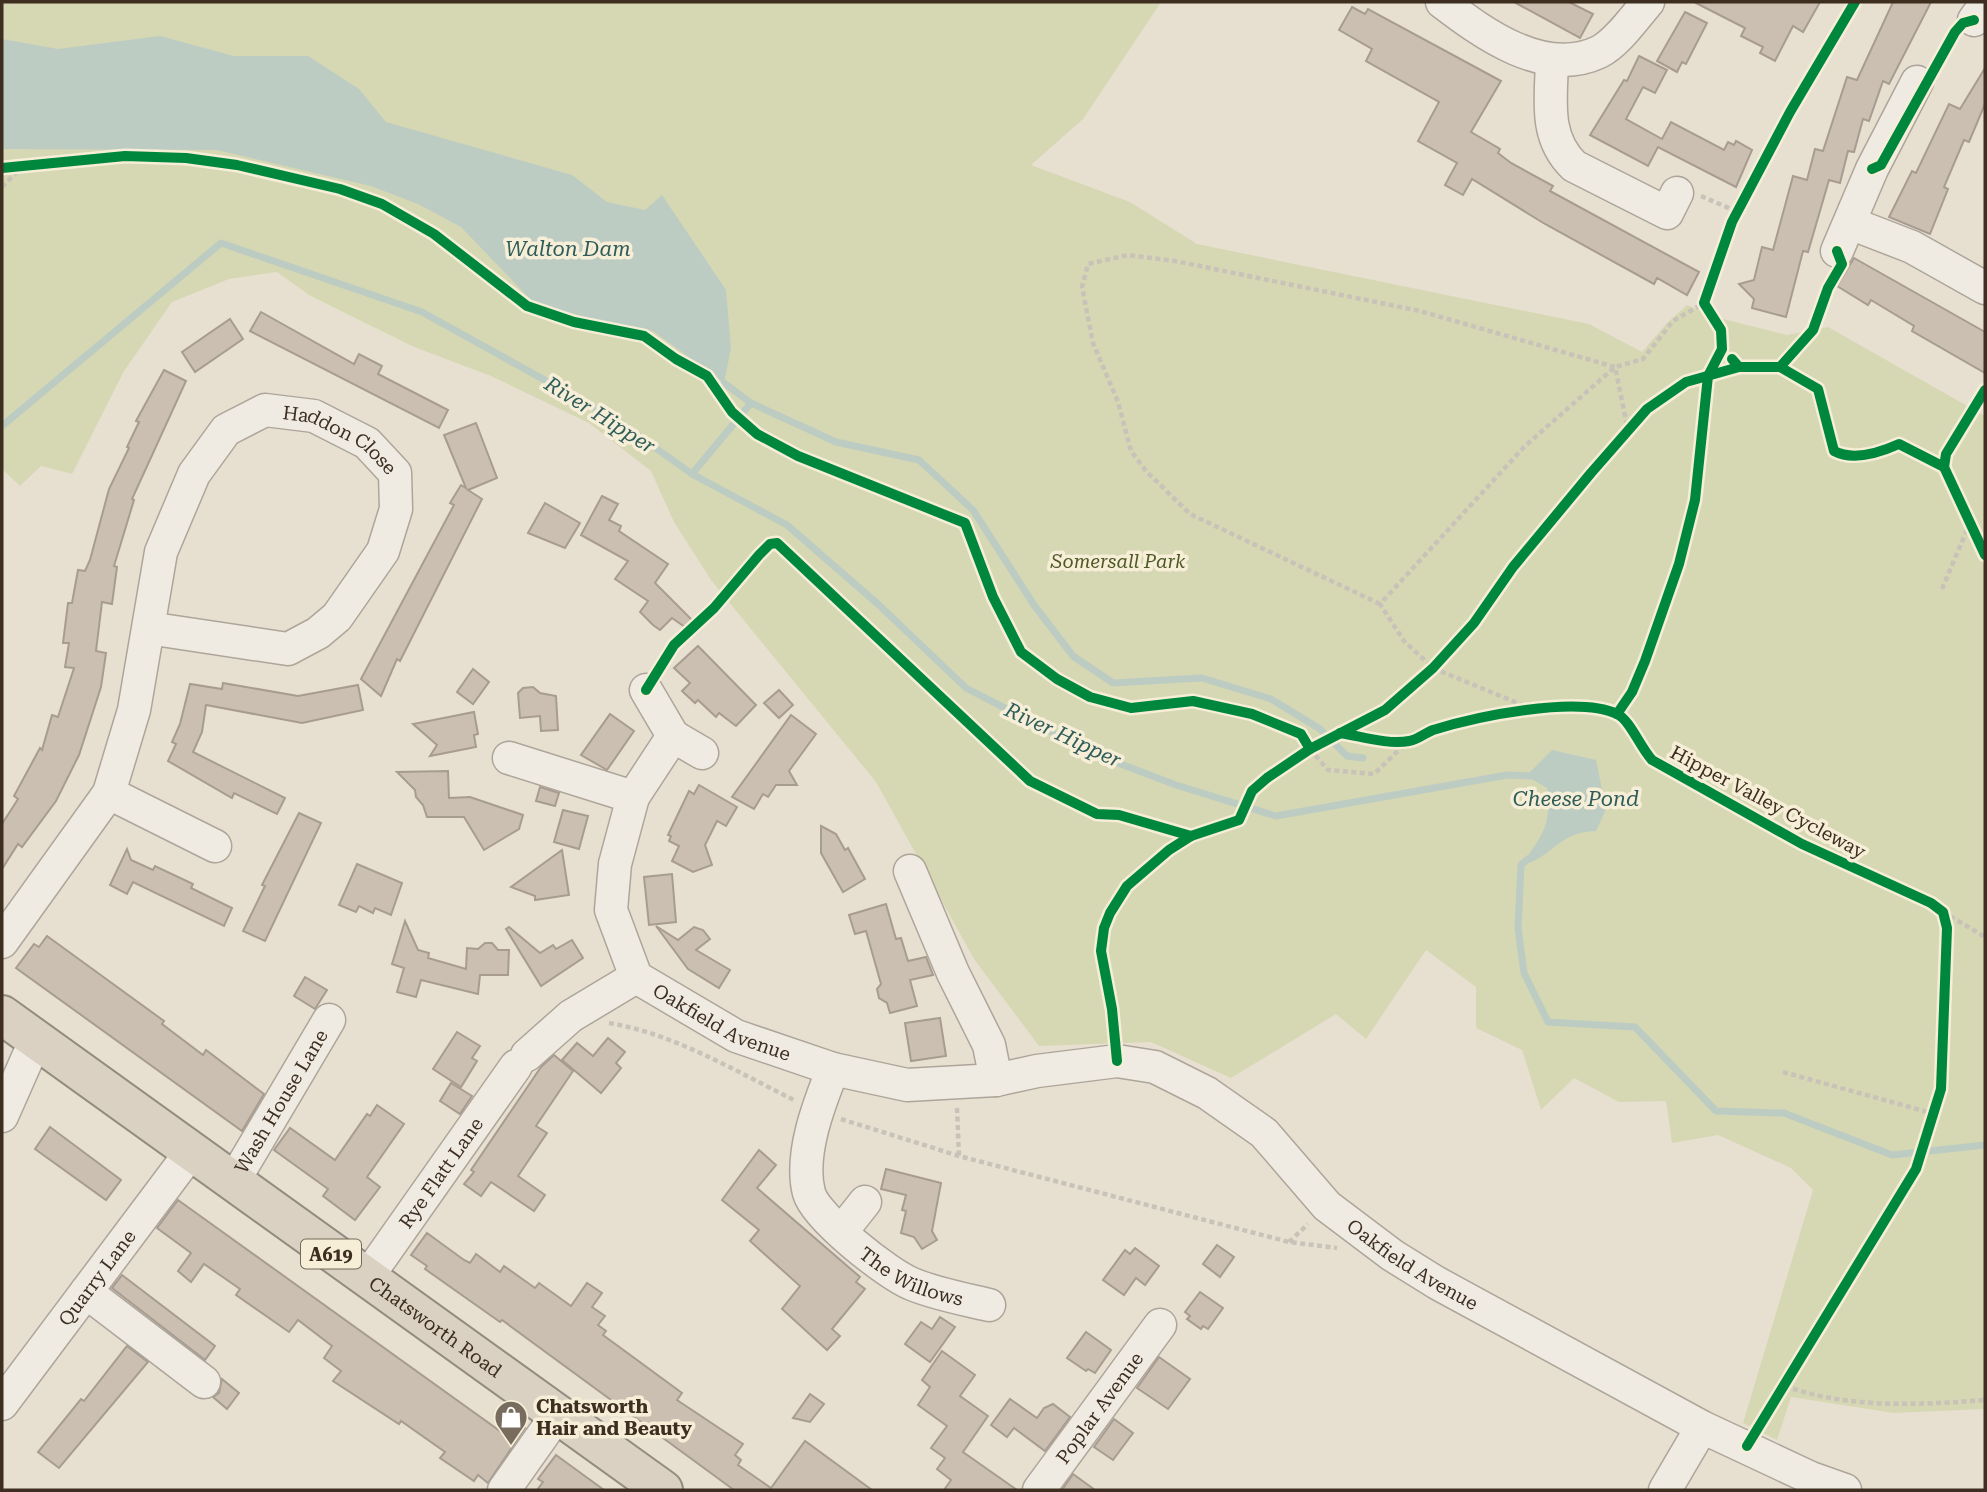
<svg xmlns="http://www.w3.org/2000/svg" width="1987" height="1492" font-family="'Roboto Serif',serif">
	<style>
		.green { fill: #d6d7b3 }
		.water { fill: #bcccc2 }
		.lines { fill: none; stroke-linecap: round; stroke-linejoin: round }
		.stream { stroke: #bcccc2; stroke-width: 7 }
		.building { fill: #cbbfb2; stroke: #a89c90; stroke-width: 2 }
		.minor-casing { stroke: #ada599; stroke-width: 35 }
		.highway-casing { stroke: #928b80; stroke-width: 42 }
		.path { stroke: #c8c2b9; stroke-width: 4.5; stroke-dasharray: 5 3.5; stroke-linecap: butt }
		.minor { stroke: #efebe3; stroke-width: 32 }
		.highway { stroke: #dad1c2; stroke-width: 38 }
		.cycleway-casing { stroke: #f7eed8; stroke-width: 15 }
		.cycleway { stroke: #00873e; stroke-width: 10 }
		.labels { text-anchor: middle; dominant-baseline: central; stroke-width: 7; stroke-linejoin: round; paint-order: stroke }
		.shield { fill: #f7eed8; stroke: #756857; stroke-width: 2 }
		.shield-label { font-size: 18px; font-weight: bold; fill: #3d2e20 }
		.street-label { font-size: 19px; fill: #3d2e20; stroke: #f7eed8 }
		.park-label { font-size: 19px; font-style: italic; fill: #4d5a26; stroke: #f7eed8 }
		.poi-label { font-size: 19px; font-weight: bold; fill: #3d2e20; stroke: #f7eed8; text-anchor: start }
		.water-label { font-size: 21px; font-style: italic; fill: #2f5d5a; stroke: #f7eed8 }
	</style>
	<rect width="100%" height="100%" fill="#e7e0d1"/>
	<polygon class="green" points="2,2 1161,2 1083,119 1031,165 1130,202 1197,244 1589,324 1642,352 1667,323 1687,305 1719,318 1787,335 1828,327 1985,416 1985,1409 1894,1413 1791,1397 1777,1440 1743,1423 1813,1190 1791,1168 1718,1135 1672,1143 1666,1101 1619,1102 1574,1078 1541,1110 1522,1050 1476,1028 1476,987 1426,950 1366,1039 1336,1014 1231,1078 1151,1042 1039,1046 974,959 876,782 711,580 674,522 651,471 589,423 491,376 414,347 309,295 277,272 229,279 172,302 124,371 72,474 41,466 20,486 2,469"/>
	<g class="water">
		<polygon points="160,36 234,56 308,56 359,89 386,122 572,175 607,202 645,210 662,195 726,290 731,348 724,383 653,331 598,321 534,303 461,227 418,204 371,186 217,150 2,149 2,39 58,49"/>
		<path d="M1552,750L1596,760L1606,809L1596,831C1557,832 1552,859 1521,865C1542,836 1552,825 1547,788L1526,776Z"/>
	</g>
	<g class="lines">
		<g class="stream">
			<polyline points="724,383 751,403 836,442 919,460 973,510 1034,605 1073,656 1113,683 1202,678 1271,699 1320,729 1347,756 1363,758"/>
			<polyline points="2,426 221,243 422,312 615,419 692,474 787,525 879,605 966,688 1094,754 1176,785 1276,816 1507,775 1534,776"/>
			<polyline points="692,474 751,403"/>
			<polyline points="1528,859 1521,865 1518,928 1524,973 1548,1022 1635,1027 1716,1111 1784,1113 1892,1155 1985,1145"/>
		</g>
	</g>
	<g class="building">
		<polygon points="1514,2 1569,2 1593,14 1580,38"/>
		<polygon points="1694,2 1820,2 1803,32 1793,26 1775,61 1760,53 1763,47 1741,36 1745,28"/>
		<polygon points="1893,2 1931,2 1889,84 1883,81 1869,121 1863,119 1854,152 1848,151 1840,183 1829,180 1808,252 1803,251 1786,317 1752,308 1754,299 1739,284 1754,280 1762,247 1773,250 1793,176 1807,180 1815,149 1823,151 1847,77 1857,80"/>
		<polygon points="1352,7 1365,14 1368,9 1501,81 1471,132 1500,149 1498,153 1511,163 1553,186 1550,191 1699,272 1687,295 1657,278 1654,284 1545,224 1472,179 1463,195 1445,185 1457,163 1418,141 1439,102 1366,61 1372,49 1339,30"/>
		<polygon points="1685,12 1707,23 1686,64 1682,62 1677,72 1657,61"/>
		<polygon points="1639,56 1667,70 1655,93 1643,87 1626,119 1662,139 1671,122 1724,150 1728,142 1734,145 1736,141 1752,150 1736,187 1658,147 1648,166 1590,135 1624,80 1627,81"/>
		<polygon points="1985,68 1985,104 1969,142 1964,140 1944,187 1948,189 1930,234 1889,217 1912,171 1916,173 1949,104 1960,109"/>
		<polygon points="1854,258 1985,332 1985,373 1912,331 1914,326 1871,300 1868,305 1837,286"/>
		<polygon points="261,312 354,364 359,354 382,366 378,374 448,410 439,428 250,331"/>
		<polygon points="230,319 243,339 195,372 182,352"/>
		<polygon points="164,370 186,381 132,499 134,500 114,566 117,567 112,604 102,602 96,651 106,653 101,687 79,755 56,801 22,847 18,844 2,869 2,824 18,799 14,796 40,748 42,750 52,715 58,717 74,668 65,667 69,643 63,643 68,603 72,603 78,570 85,571 90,560 109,489 129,448 127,447 139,422 136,421"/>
		<polygon points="476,423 497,478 468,490 482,499 400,661 397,659 381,696 361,679 454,505 450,503 461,485 466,488 444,435"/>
		<polygon points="602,496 618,504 609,520 621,526 619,531 668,564 655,583 695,623 689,630 672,618 660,630 653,625 640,612 648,601 615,579 628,561 581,535"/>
		<polygon points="545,503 580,523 565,548 528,533"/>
		<polygon points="698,646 756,705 736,726 719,713 716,717 698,700 695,703 682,691 690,683 674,668"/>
		<polygon points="473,669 489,682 473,704 457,692"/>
		<polygon points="223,683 298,696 358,685 363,710 302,723 206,705 202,732 193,752 285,798 277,814 234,793 232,798 168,761 176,744 172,742 180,724 190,684 222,689"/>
		<polygon points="533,687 540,693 556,696 558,730 541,731 540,716 520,718 518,693 523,688"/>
		<polygon points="779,690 793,705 779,718 764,703"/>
		<polygon points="474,712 478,734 474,735 476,747 430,756 437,745 413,724"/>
		<polygon points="610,714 634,731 607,770 581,755"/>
		<polygon points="791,715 816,734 789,771 797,785 776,785 768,797 763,794 754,809 732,797"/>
		<polygon points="448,771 449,798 470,797 523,815 519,829 484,850 464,817 427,817 423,805 416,797 415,790 397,772"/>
		<polygon points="699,785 737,807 726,826 717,821 705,845 712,865 693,872 672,861 679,846 669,841 671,836 668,835 689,791 694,794"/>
		<polygon points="540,787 559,793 555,806 536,801"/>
		<polygon points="563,810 588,816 579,849 554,842"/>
		<polygon points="299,813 321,823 265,941 243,931 265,886 262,885"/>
		<polygon points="821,826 836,834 845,850 848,848 865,879 843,892 821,853"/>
		<polygon points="127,849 131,860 153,870 155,866 193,884 191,888 232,908 224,926 133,882 127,894 110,885"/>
		<polygon points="562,850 569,895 535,900 535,896 511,887"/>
		<polygon points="357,864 402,883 391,915 375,908 373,913 359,906 356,912 339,905"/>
		<polygon points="672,874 676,922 649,925 644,877"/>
		<polygon points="886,904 896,939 901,938 908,961 926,957 933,975 910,980 917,1006 890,1013 887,1003 879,998 877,989 881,984 866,931 855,934 849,915"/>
		<polygon points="405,921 418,950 429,953 428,958 466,969 467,948 478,949 485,943 492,943 498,950 509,950 508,975 480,975 478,994 421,980 416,997 397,992 404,968 392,964"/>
		<polygon points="656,926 678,940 694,927 703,930 710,939 696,950 730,970 719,988 688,969"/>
		<polygon points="509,927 540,953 553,945 556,949 572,940 583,958 541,986 506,929"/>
		<polygon points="47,936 164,1021 162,1024 203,1055 206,1050 264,1094 242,1131 16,968 34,944 39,947"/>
		<polygon points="305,977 327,990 315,1009 294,996"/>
		<polygon points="940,1018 946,1056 911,1061 905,1023"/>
		<polygon points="457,1032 480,1046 472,1058 477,1061 461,1087 433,1069"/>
		<polygon points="608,1038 625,1052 616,1063 621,1068 601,1093 562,1060 577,1043 593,1056"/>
		<polygon points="554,1055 573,1071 536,1126 547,1133 518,1176 545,1195 534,1211 491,1182 481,1196 464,1184 474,1172 471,1170 541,1067"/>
		<polygon points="451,1083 472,1096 460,1114 440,1101"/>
		<polygon points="377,1105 404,1124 367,1177 380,1187 355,1220 323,1196 328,1189 274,1150 290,1128 335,1160 367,1114 370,1116"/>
		<polygon points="50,1127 121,1180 106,1200 35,1149"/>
		<polygon points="759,1150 776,1165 757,1188 860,1277 856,1282 865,1289 832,1329 840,1336 827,1350 782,1309 800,1286 750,1241 759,1230 722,1200"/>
		<polygon points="886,1169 941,1183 932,1231 937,1240 922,1249 914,1237 901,1233 906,1211 902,1210 906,1195 881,1189"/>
		<polygon points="178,1200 507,1436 517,1422 525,1428 488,1483 478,1475 474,1481 440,1458 445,1452 401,1421 399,1424 333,1381 341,1371 324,1358 332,1346 298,1320 289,1332 236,1295 240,1289 204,1264 191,1282 178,1271 191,1253 157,1228"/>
		<polygon points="427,1233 464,1260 470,1263 476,1254 500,1272 504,1266 535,1288 539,1283 571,1306 587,1283 602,1293 592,1307 605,1316 598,1325 606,1331 603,1335 682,1393 677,1400 743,1444 735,1455 741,1460 738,1465 771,1488 805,1441 872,1490 734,1490 502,1320 500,1322 425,1269 427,1266 411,1255"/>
		<polygon points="1217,1245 1234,1257 1220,1277 1203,1264"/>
		<polygon points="1135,1248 1159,1266 1145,1285 1136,1278 1124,1295 1103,1280 1125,1250 1130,1254"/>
		<polygon points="122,1275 215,1346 205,1360 112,1288"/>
		<polygon points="1200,1292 1223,1308 1208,1329 1203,1326 1201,1329 1187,1319 1190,1316 1185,1312"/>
		<polygon points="940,1317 955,1327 930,1362 905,1344 921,1322 932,1329"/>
		<polygon points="1086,1332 1111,1350 1095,1373 1088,1369 1086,1371 1067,1358"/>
		<polygon points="127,1346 148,1362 59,1468 38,1452 81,1399 84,1401"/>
		<polygon points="942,1351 975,1375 960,1396 988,1416 963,1452 1017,1490 944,1490 951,1480 937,1469 945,1458 931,1448 947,1426 918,1405 930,1387 922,1380"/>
		<polygon points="1159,1357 1190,1379 1168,1409 1137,1388"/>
		<polygon points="222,1379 239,1393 227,1409 213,1397 219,1393"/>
		<polygon points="810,1394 824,1404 810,1422 793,1418"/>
		<polygon points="1010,1399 1037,1418 1044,1408 1053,1404 1070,1417 1045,1451 1014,1428 1007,1437 991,1425"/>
		<polygon points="1114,1419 1133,1433 1113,1460 1094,1447"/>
		<polygon points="556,1455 604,1490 537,1490 543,1482 538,1479"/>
		<polygon points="1073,1474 1095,1490 1062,1490"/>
	</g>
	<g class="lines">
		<defs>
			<g id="minor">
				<path d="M1442,2C1484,34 1544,78 1599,52C1617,43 1635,17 1648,2"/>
				<polyline points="1974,20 1985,5"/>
				<path d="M1552,61C1551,100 1544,137 1574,166L1667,213L1677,193"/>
				<polyline points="1850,223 1912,247 1985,288"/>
				<polyline points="1837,251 1872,169 1917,82"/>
				<path id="s1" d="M646,690L673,736L633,797L615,864L611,910L636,977L736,1036L833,1069L907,1085L996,1080L1037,1071L1117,1061L1155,1067L1207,1093L1264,1133L1327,1206L1392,1255L1437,1283L1702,1427L1811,1478L1845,1490"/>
				<polyline points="673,736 702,753"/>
				<polyline points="509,758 633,797"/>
				<polyline points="109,793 215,846"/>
				<polyline points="910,871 953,973 989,1045 996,1080"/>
				<path id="s2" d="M2,942L109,793L134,710L161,552L194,474L226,430L265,410L314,416L367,443L395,473L396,509L383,551L337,617L318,633L288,649L148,628"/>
				<polyline points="527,1055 571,1016 636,977"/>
				<path id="s3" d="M833,1069C819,1104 799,1155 809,1193C816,1218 889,1275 912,1284C936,1294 964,1299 989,1305"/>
				<polyline points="2,1116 36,1039"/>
				<path id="s4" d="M233,1182L329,1020"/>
				<polyline points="842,1231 865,1202"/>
				<path id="s5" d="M366,1279L516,1066"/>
				<polyline points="86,1292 204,1382"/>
				<path id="s6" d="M2,1404L191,1152"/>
				<polyline points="504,1490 557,1415"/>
				<path id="s7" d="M1039,1490L1160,1325"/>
				<polyline points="1665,1490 1702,1427"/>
			</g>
			<g id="highway">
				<path id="s8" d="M2,1015L663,1490"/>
			</g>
		</defs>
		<use href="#minor" class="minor-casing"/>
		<use href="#highway" class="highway-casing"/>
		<g class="path">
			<polyline points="2,187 21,168"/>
			<polyline points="1701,196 1738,212"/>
			<polyline points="1942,589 1969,525"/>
			<polyline points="1380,604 1190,514 1146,471 1131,451 1118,402 1093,343 1082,287 1088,264 1128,255 1175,261 1420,311 1615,367 1628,430"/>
			<polyline points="1532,709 1433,668 1404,641 1380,604 1525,446 1615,367 1643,359 1673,321 1704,303"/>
			<polyline points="1310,749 1328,770 1374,774 1408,741"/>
			<polyline points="1943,912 1985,937"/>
			<path d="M609,1023C675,1034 735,1071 794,1100"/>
			<polyline points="1783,1072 1935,1114"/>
			<polyline points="957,1108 959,1156"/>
			<polyline points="841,1119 959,1156 1289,1242 1337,1248"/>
			<polyline points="1289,1242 1308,1224"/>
			<path d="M1785,1386C1850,1409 1918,1405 1985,1400"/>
		</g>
		<use href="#minor" class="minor"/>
		<use href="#highway" class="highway"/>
		<defs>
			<g id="cycleway">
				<polyline points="2,168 125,156 186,158 237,165 340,189 382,204 434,234 527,306 574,322 644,336 676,359 707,376 732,412 757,434 798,456 965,523 993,597 1021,652 1057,679 1090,697 1131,708 1193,701 1252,714 1301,734 1310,749"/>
				<polyline points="1872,169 1881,165 1955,32 1963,23 1974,20"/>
				<path d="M1732,359L1739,367H1780L1818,389L1834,451C1853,461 1879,453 1899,444L1944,467L1985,555"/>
				<polyline points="1780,367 1813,330 1828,288 1842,264 1837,251"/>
				<polyline points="1944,467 1946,454 1985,390"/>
				<polyline points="646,690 674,645 714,608 759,555 770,544 777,543 1030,781 1097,814 1119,815 1191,836"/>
				<polyline points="1617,714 1632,692 1645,661 1679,564 1695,500 1708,376 1722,349 1721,330 1704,303 1732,222 1790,112 1855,2"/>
				<path d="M1340,733C1360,736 1388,745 1409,741C1417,740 1425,733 1433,730C1475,717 1577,695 1617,714C1630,720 1640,747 1652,760L1802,844L1931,903L1943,912L1947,928L1941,1089L1916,1169L1747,1446"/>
				<polyline points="1117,1061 1112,1009 1101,951 1104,928 1110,913 1127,886 1169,850 1191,836 1239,820 1252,791 1267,778 1310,749 1385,710 1433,668 1474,623 1513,567 1591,473 1647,409 1686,382 1739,367"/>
			</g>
		</defs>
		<use href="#cycleway" class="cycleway-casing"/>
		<use href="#cycleway" class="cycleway"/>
	</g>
	<defs>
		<symbol id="shop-pin" viewBox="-11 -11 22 30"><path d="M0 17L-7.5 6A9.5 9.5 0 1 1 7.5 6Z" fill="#786c5e" stroke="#f7eed8"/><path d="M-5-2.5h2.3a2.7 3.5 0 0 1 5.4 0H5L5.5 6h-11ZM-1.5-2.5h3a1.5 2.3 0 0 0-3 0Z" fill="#fff"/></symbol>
	</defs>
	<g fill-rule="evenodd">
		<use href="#shop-pin" x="492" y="1398" width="38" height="52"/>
	</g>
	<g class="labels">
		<rect class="shield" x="301" y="1239.5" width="60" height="29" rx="5"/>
		<g class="shield-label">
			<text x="331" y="1254">A619</text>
		</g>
		<g class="street-label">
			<text stroke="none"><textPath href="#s2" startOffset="696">Haddon Close</textPath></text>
			<text transform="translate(1768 802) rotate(28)">Hipper Valley Cycleway</text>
			<text stroke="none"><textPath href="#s1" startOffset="411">Oakfield Avenue</textPath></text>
			<text stroke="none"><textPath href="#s4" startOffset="94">Wash House Lane</textPath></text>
			<text stroke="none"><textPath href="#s5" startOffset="130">Rye Flatt Lane</textPath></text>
			<text stroke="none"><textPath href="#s1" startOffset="1186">Oakfield Avenue</textPath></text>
			<text stroke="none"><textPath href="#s3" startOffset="264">The Willows</textPath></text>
			<text stroke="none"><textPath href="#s6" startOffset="158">Quarry Lane</textPath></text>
			<text stroke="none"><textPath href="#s8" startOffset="534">Chatsworth Road</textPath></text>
			<text stroke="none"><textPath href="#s7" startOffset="102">Poplar Avenue</textPath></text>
		</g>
		<g class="park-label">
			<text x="1118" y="561">Somersall Park</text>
		</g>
		<g class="poi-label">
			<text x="536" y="1406">Chatsworth<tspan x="536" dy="22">Hair and Beauty</tspan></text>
		</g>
		<g class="water-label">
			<text x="568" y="249">Walton Dam</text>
			<text transform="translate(600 415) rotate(32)">River Hipper</text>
			<text transform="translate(1063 735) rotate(25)">River Hipper</text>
			<text x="1576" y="799">Cheese Pond</text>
		</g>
	</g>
	<rect width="1987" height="1492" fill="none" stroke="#3d2e20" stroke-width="7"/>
</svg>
